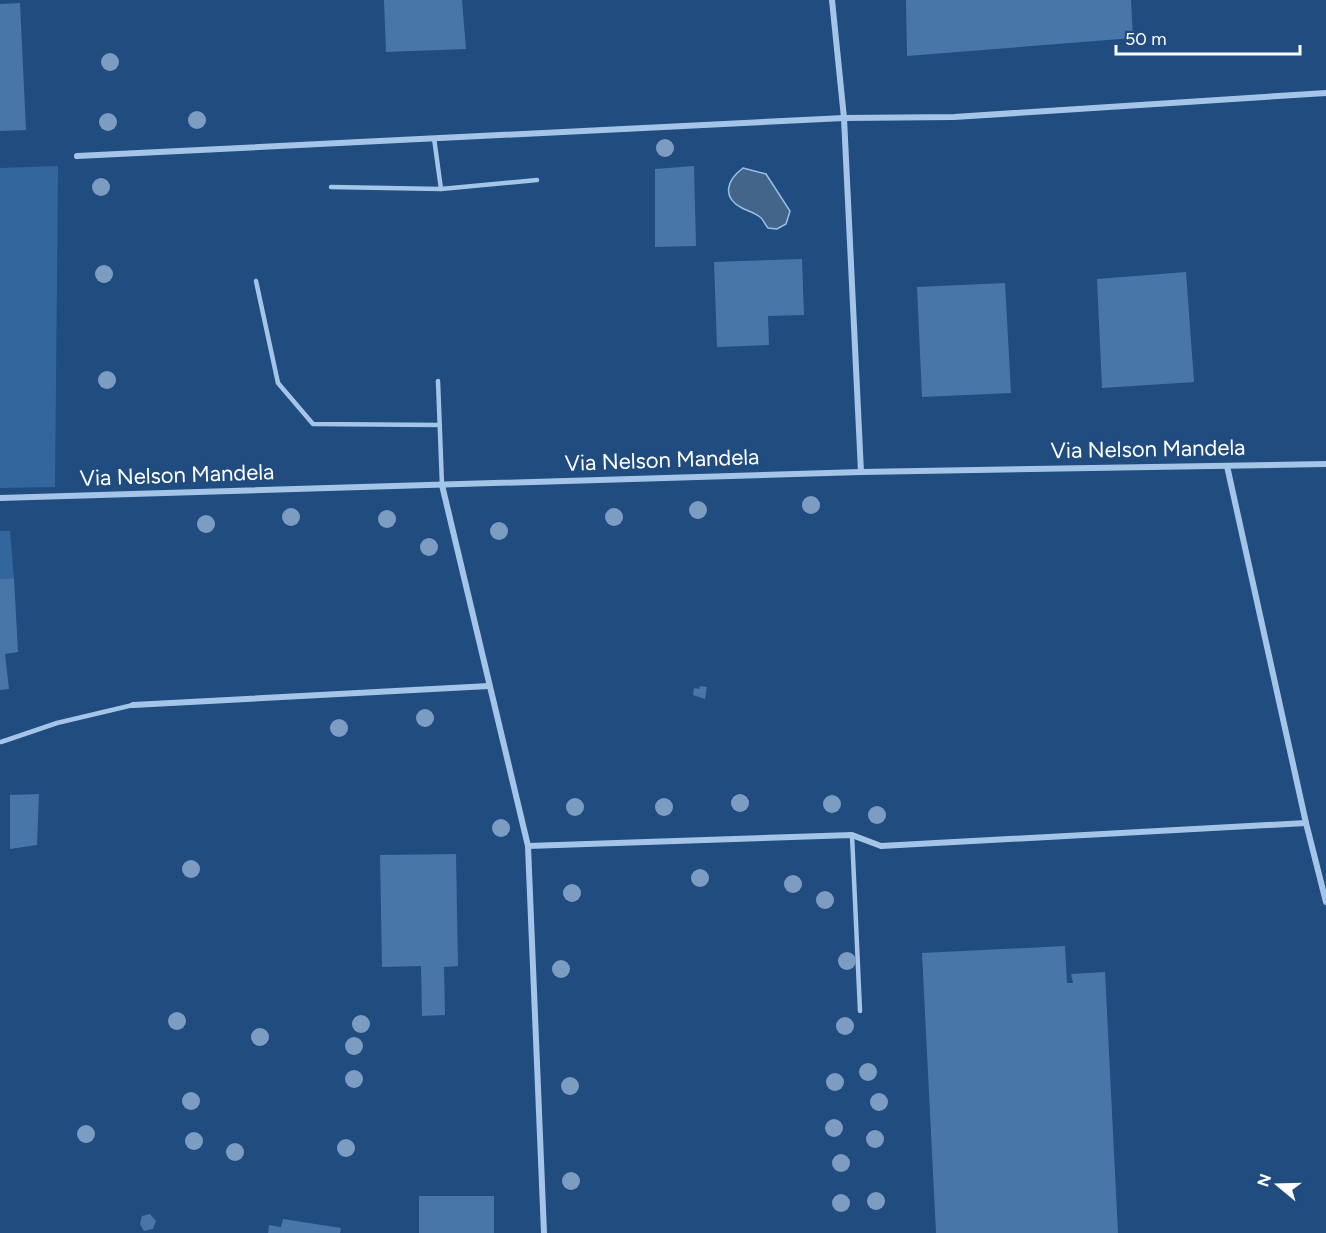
<svg xmlns="http://www.w3.org/2000/svg" width="1326" height="1233" font-family="Figtree,sans-serif">
	<style>
		.green { fill: #34669e }
		.water { fill: #44658a; stroke: #99c0e9; stroke-width: 1.5 }
		.building { fill: #4976a9 }
		.lines { fill: none; stroke-linecap: round; stroke-linejoin: round }
		.service { stroke: #a5c5e8; stroke-width: 4.5 }
		.minor { stroke: #a5c5e8; stroke-width: 6 }
		.tree { fill: #7d9cc1 }
		.labels { text-anchor: middle; dominant-baseline: central; stroke-width: 4.5; stroke-linejoin: round; paint-order: stroke }
		.street-label { font-size: 22px; fill: #fff; stroke: #204c80 }
	</style>
	<rect width="100%" height="100%" fill="#204c80"/>
	<g class="green">
		<polygon points="58,166 55,487 0,488 0,168"/>
		<polygon points="0,531 10,531 14,578 0,579"/>
	</g>
	<path class="water" d="M743,168L766,174L790,211L786,224L777,229L768,228C765,225 763,219 760,217C755,213 748,211 742,208C721,197 727,180 743,168Z"/>
	<g class="building">
		<polygon points="384,0 462,0 466,49 386,52"/>
		<polygon points="906,0 1131,0 1133,38 907,56"/>
		<polygon points="20,3 26,130 0,131 0,4"/>
		<polygon points="694,166 696,246 655,247 655,169"/>
		<polygon points="802,259 804,315 768,316 769,345 717,347 714,262"/>
		<polygon points="1186,272 1194,382 1102,388 1097,279"/>
		<polygon points="1005,283 1011,393 922,397 917,287"/>
		<polygon points="14,578 18,652 5,654 9,689 0,690 0,579"/>
		<polygon points="700,686 707,687 705,699 693,695 694,688 699,689"/>
		<polygon points="39,794 37,845 10,849 10,795"/>
		<polygon points="456,854 458,966 444,967 445,1015 422,1016 421,966 382,967 380,855"/>
		<polygon points="1065,946 1067,983 1073,983 1071,974 1105,972 1118,1233 936,1233 922,953"/>
		<rect x="419" y="1196" width="75" height="37"/>
		<polygon points="150,1214 156,1221 153,1229 144,1231 140,1224 142,1216"/>
		<polygon points="283,1219 341,1228 340,1233 268,1233 269,1225 281,1227"/>
	</g>
	<g class="lines">
		<g class="service">
			<polyline points="434,138 441,189 537,180"/>
			<polyline points="331,187 441,189"/>
			<polyline points="256,281 278,383 313,424 440,425"/>
			<polyline points="438,381 442,485"/>
			<polyline points="1,742 57,723 133,705"/>
			<polyline points="852,835 860,1011"/>
		</g>
		<g class="minor">
			<polyline points="832,0 844,118 861,472"/>
			<polyline points="77,156 844,118 954,117 1326,93"/>
			<polyline points="1227,466 1306,823 1326,902"/>
			<polyline points="442,485 528,846 544,1233"/>
			<polyline points="0,498 861,472 1326,464"/>
			<polyline points="133,705 489,686"/>
			<polyline points="528,846 852,835 881,846 1306,823"/>
		</g>
	</g>
	<g class="tree">
		<circle cx="110" cy="62" r="9"/>
		<circle cx="197" cy="120" r="9"/>
		<circle cx="108" cy="122" r="9"/>
		<circle cx="665" cy="148" r="9"/>
		<circle cx="101" cy="187" r="9"/>
		<circle cx="104" cy="274" r="9"/>
		<circle cx="107" cy="380" r="9"/>
		<circle cx="811" cy="505" r="9"/>
		<circle cx="698" cy="510" r="9"/>
		<circle cx="291" cy="517" r="9"/>
		<circle cx="614" cy="517" r="9"/>
		<circle cx="387" cy="519" r="9"/>
		<circle cx="206" cy="524" r="9"/>
		<circle cx="499" cy="531" r="9"/>
		<circle cx="429" cy="547" r="9"/>
		<circle cx="425" cy="718" r="9"/>
		<circle cx="339" cy="728" r="9"/>
		<circle cx="740" cy="803" r="9"/>
		<circle cx="832" cy="804" r="9"/>
		<circle cx="575" cy="807" r="9"/>
		<circle cx="664" cy="807" r="9"/>
		<circle cx="877" cy="815" r="9"/>
		<circle cx="501" cy="828" r="9"/>
		<circle cx="191" cy="869" r="9"/>
		<circle cx="700" cy="878" r="9"/>
		<circle cx="793" cy="884" r="9"/>
		<circle cx="572" cy="893" r="9"/>
		<circle cx="825" cy="900" r="9"/>
		<circle cx="847" cy="961" r="9"/>
		<circle cx="561" cy="969" r="9"/>
		<circle cx="177" cy="1021" r="9"/>
		<circle cx="361" cy="1024" r="9"/>
		<circle cx="845" cy="1026" r="9"/>
		<circle cx="260" cy="1037" r="9"/>
		<circle cx="354" cy="1046" r="9"/>
		<circle cx="868" cy="1072" r="9"/>
		<circle cx="354" cy="1079" r="9"/>
		<circle cx="835" cy="1082" r="9"/>
		<circle cx="570" cy="1086" r="9"/>
		<circle cx="191" cy="1101" r="9"/>
		<circle cx="879" cy="1102" r="9"/>
		<circle cx="834" cy="1128" r="9"/>
		<circle cx="86" cy="1134" r="9"/>
		<circle cx="875" cy="1139" r="9"/>
		<circle cx="194" cy="1141" r="9"/>
		<circle cx="346" cy="1148" r="9"/>
		<circle cx="235" cy="1152" r="9"/>
		<circle cx="841" cy="1163" r="9"/>
		<circle cx="571" cy="1181" r="9"/>
		<circle cx="876" cy="1201" r="9"/>
		<circle cx="841" cy="1203" r="9"/>
	</g>
	<g class="labels">
		<g class="street-label">
			<text transform="translate(1148 449) rotate(-1)">Via Nelson Mandela</text>
			<text transform="translate(662 460) rotate(-2)">Via Nelson Mandela</text>
			<text transform="translate(177 475) rotate(-2)">Via Nelson Mandela</text>
		</g>
	</g>
	<g transform="translate(1278 1185) rotate(289)" stroke="#204c80" stroke-width="4.5" paint-order="stroke">
	<path d="M0-4.5L10 22L0 15L-10 22Z" fill="#ffffff"/>
	<text y="-9" font-size="16" font-weight="bold" text-anchor="middle" fill="#ffffff">N</text>
	</g>
	<path d="M1116 45v9h184v-9" fill="none" stroke="#ffffff" stroke-width="3"/>
	<text x="1125" y="45" font-size="18" fill="#ffffff" stroke="#204c80" stroke-width="4.5" paint-order="stroke">50 m</text>
</svg>
